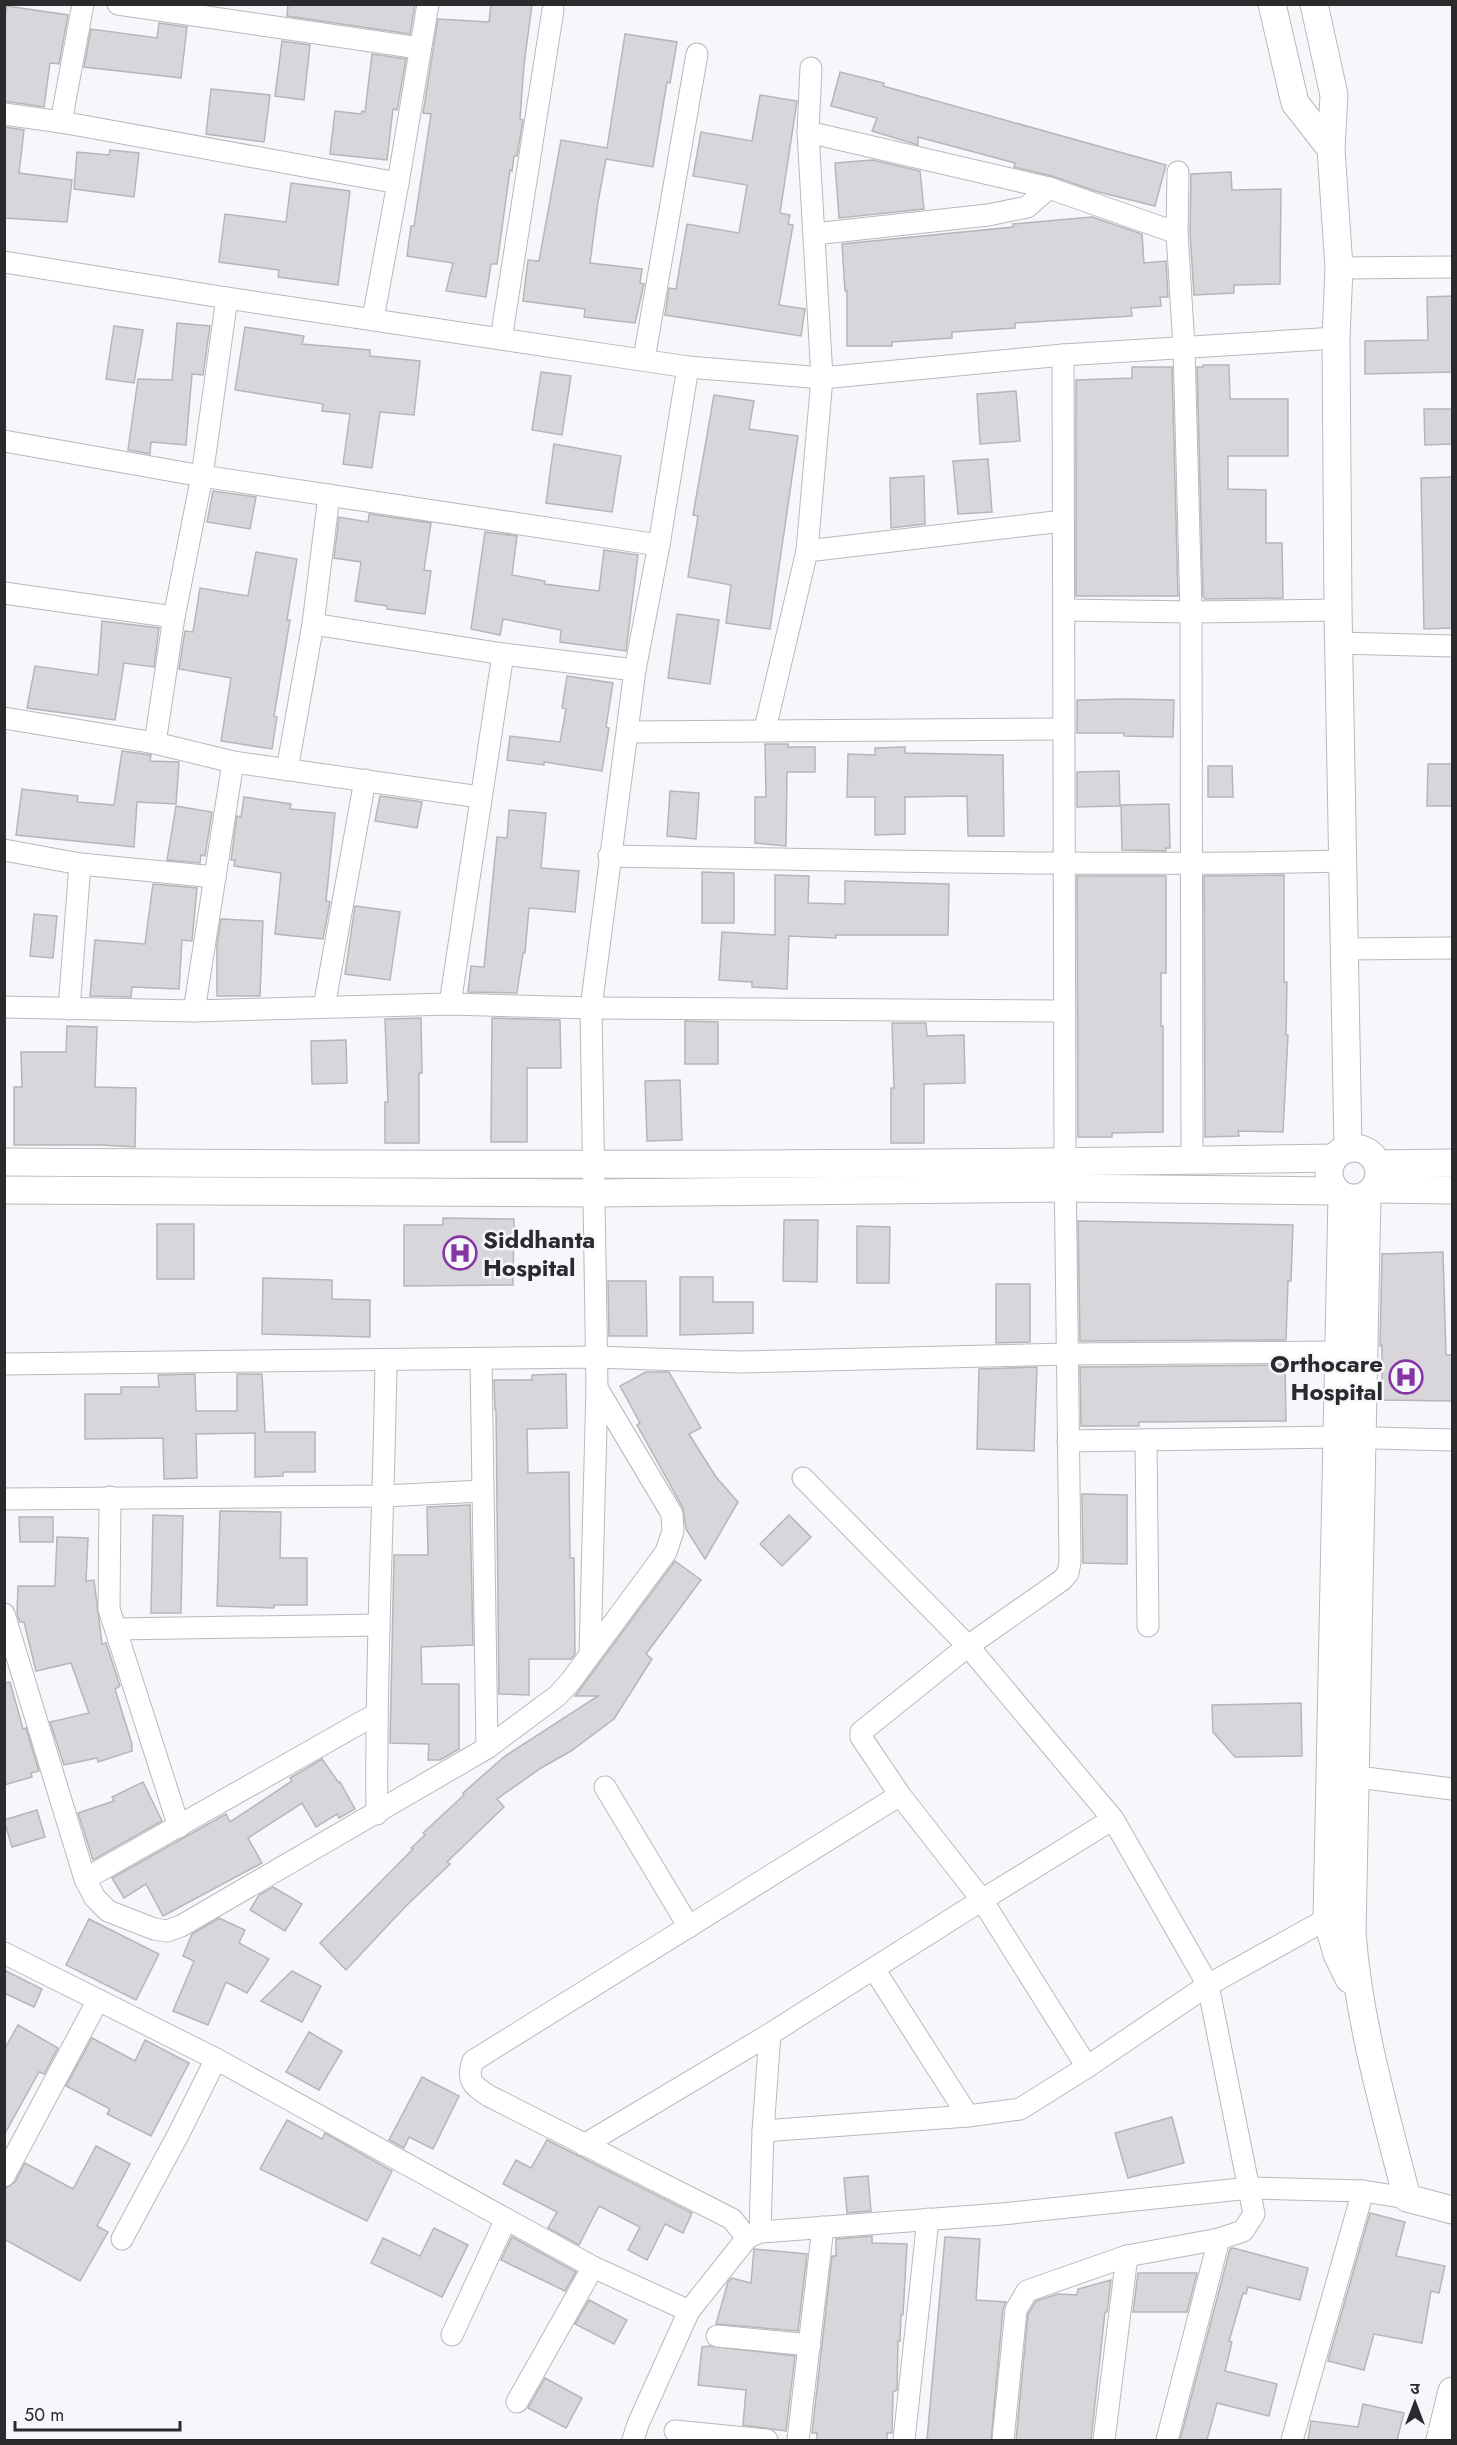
<svg xmlns="http://www.w3.org/2000/svg" width="1457" height="2445" font-family="Jost,'Noto Sans Devanagari',sans-serif">
	<style>
		.building { fill: #d8d6da; stroke: #b7b5b9; stroke-width: 1.5 }
		.lines { fill: none; stroke-linecap: round; stroke-linejoin: round }
		.minor-casing { stroke: #b8b9bd; stroke-width: 23 }
		.tertiary-casing { stroke: #b8b9bd; stroke-width: 29 }
		.minor { stroke: #fff; stroke-width: 21 }
		.tertiary { stroke: #fff; stroke-width: 27 }
		.labels { text-anchor: middle; dominant-baseline: central; stroke-width: 5; stroke-linejoin: round; paint-order: stroke }
		.poi-label { font-size: 24px; font-weight: bold; fill: #2b2b2d; stroke: #f6f7fb; text-anchor: start }
	</style>
	<rect width="100%" height="100%" fill="#f6f7fb"/>
	<g class="building">
		<polygon points="288,4 415,4 410,34 287,16"/>
		<polygon points="491,4 532,4 524,65 520,119 523,120 517,156 514,156 512,171 510,170 497,264 491,264 486,297 446,291 453,263 407,256 411,226 414,226 431,114 423,113 438,19 489,22"/>
		<polygon points="7,6 68,15 59,64 50,63 44,107 4,101 4,23"/>
		<polygon points="159,23 187,27 181,78 84,67 91,29 157,38"/>
		<polygon points="625,34 677,42 670,83 667,82 653,167 606,159 598,202 590,263 642,269 640,283 644,284 635,323 584,317 585,309 523,301 528,260 539,261 561,140 607,148"/>
		<polygon points="282,41 310,45 304,100 275,96"/>
		<polygon points="372,54 406,59 397,110 393,109 387,160 330,154 335,111 361,114 362,111 365,112"/>
		<polygon points="840,72 884,83 883,86 1166,165 1155,206 1095,191 1052,176 1014,167 1015,163 918,137 918,145 872,131 877,118 831,106"/>
		<polygon points="211,89 270,95 264,142 206,134"/>
		<polygon points="760,95 797,101 780,213 790,215 788,224 793,225 779,305 805,309 801,336 665,315 669,288 676,289 687,224 739,233 747,185 693,176 701,132 752,141"/>
		<polygon points="4,127 24,130 19,173 72,180 67,222 4,218"/>
		<polygon points="110,150 139,153 134,197 74,189 77,152 109,155"/>
		<polygon points="873,160 920,171 924,209 839,218 835,163"/>
		<polygon points="1231,172 1232,190 1281,189 1280,284 1234,285 1234,293 1194,295 1190,233 1191,174"/>
		<polygon points="291,183 350,191 338,285 278,277 279,270 219,262 225,214 286,222"/>
		<polygon points="1092,217 1142,234 1144,263 1166,261 1168,297 1160,297 1161,306 1131,308 1132,316 1015,323 1015,328 952,332 952,338 892,342 892,346 847,346 847,291 845,291 842,244 1013,227 1013,224"/>
		<polygon points="1452,296 1452,372 1365,374 1365,341 1428,340 1427,297"/>
		<polygon points="177,323 210,326 203,375 192,374 186,445 151,442 150,454 128,450 138,379 172,380"/>
		<polygon points="114,326 143,330 134,383 106,379"/>
		<polygon points="245,327 304,336 302,344 370,350 370,356 420,361 414,415 380,412 372,468 343,464 350,414 322,411 323,404 235,390"/>
		<polygon points="1203,365 1229,365 1230,399 1288,399 1288,456 1228,456 1228,489 1266,490 1266,543 1282,543 1283,598 1205,599 1203,596 1197,367 1203,367"/>
		<polygon points="1132,367 1172,367 1178,596 1076,596 1076,380 1132,378"/>
		<polygon points="541,372 571,376 562,435 532,430"/>
		<polygon points="1016,391 1020,441 980,444 977,394"/>
		<polygon points="714,395 754,401 749,429 798,436 770,629 726,623 731,585 688,577 698,516 693,515"/>
		<polygon points="1424,409 1452,409 1452,444 1425,445"/>
		<polygon points="554,444 621,456 612,512 546,503"/>
		<polygon points="988,459 992,512 958,514 953,461"/>
		<polygon points="924,476 925,524 891,528 890,478"/>
		<polygon points="1452,477 1452,628 1424,629 1421,478"/>
		<polygon points="213,491 256,497 250,529 207,522"/>
		<polygon points="369,514 431,523 424,570 431,571 425,614 387,609 387,606 355,601 361,562 334,558 339,517 368,522"/>
		<polygon points="485,532 517,536 512,575 545,581 544,584 599,591 604,550 638,555 626,651 560,642 561,630 503,619 500,635 471,629"/>
		<polygon points="256,552 297,559 287,620 290,620 274,716 277,717 272,749 221,741 231,678 179,669 185,631 193,632 200,588 248,596"/>
		<polygon points="677,614 719,620 710,684 668,678"/>
		<polygon points="102,621 159,628 154,667 124,663 115,720 27,708 35,666 98,675"/>
		<polygon points="567,676 613,683 606,727 609,728 602,771 544,762 544,765 507,760 510,736 560,742 566,709 562,708"/>
		<polygon points="1125,699 1174,700 1173,737 1124,736 1124,733 1077,733 1077,700"/>
		<polygon points="765,744 788,744 788,747 815,747 815,772 787,772 786,846 755,843 755,797 766,797"/>
		<polygon points="905,747 905,753 1003,755 1004,836 968,836 967,796 905,797 905,834 875,835 875,797 847,797 848,754 875,755 875,748"/>
		<polygon points="122,751 151,755 150,761 179,762 176,804 137,802 134,847 16,835 22,789 78,796 77,802 114,805"/>
		<polygon points="1428,764 1452,764 1452,806 1427,806"/>
		<polygon points="1208,766 1232,766 1233,797 1208,797"/>
		<polygon points="1119,771 1120,806 1077,807 1077,772"/>
		<polygon points="670,791 699,793 696,839 667,836"/>
		<polygon points="380,796 422,802 417,828 375,821"/>
		<polygon points="244,797 291,804 290,809 335,813 326,901 330,902 323,939 275,934 281,873 234,866 235,860 231,860 237,816 241,817"/>
		<polygon points="1169,804 1170,848 1166,848 1166,851 1122,850 1121,805"/>
		<polygon points="176,806 212,812 205,856 201,855 200,863 167,860"/>
		<polygon points="509,810 546,813 541,868 579,871 575,912 529,908 525,953 523,953 517,993 468,992 471,966 484,967 497,837 507,838"/>
		<polygon points="702,872 734,873 734,923 702,923"/>
		<polygon points="775,875 809,876 808,903 845,904 845,881 949,884 948,935 836,935 836,938 789,936 787,989 752,987 752,982 719,980 722,932 775,935"/>
		<polygon points="1284,875 1284,982 1287,982 1286,1035 1288,1035 1283,1132 1238,1131 1239,1136 1205,1137 1204,876"/>
		<polygon points="1077,876 1166,876 1166,973 1161,973 1161,1026 1163,1026 1163,1132 1112,1133 1112,1137 1078,1137"/>
		<polygon points="153,884 197,888 192,941 182,940 179,989 132,987 131,997 90,996 95,940 145,944"/>
		<polygon points="355,906 400,912 390,980 345,974"/>
		<polygon points="34,914 57,916 53,958 30,956"/>
		<polygon points="221,919 263,921 260,996 217,996 217,944"/>
		<polygon points="421,1018 422,1073 419,1073 419,1143 385,1143 385,1102 388,1102 385,1019"/>
		<polygon points="492,1018 560,1020 561,1068 527,1068 527,1142 491,1142"/>
		<polygon points="685,1021 718,1022 718,1064 685,1064"/>
		<polygon points="892,1023 926,1023 927,1036 964,1035 965,1083 924,1084 924,1143 891,1143 891,1088 894,1088"/>
		<polygon points="67,1026 97,1027 95,1087 136,1088 135,1147 101,1145 14,1145 14,1087 22,1087 21,1052 66,1052"/>
		<polygon points="346,1040 347,1083 312,1084 311,1041"/>
		<polygon points="680,1080 682,1140 647,1141 645,1081"/>
		<polygon points="443,1218 514,1219 513,1285 404,1286 404,1225 443,1225"/>
		<polygon points="784,1220 818,1220 817,1282 783,1281"/>
		<polygon points="1078,1221 1293,1225 1291,1281 1288,1281 1286,1340 1080,1341"/>
		<rect x="157" y="1224" width="37" height="55"/>
		<polygon points="857,1226 890,1227 889,1283 857,1283"/>
		<polygon points="1443,1252 1446,1355 1452,1355 1452,1401 1382,1400 1382,1345 1380,1346 1382,1254"/>
		<polygon points="680,1277 713,1277 713,1302 753,1302 753,1333 680,1335"/>
		<polygon points="263,1278 332,1280 332,1299 370,1300 370,1337 262,1334"/>
		<polygon points="608,1281 646,1281 647,1336 609,1336"/>
		<polygon points="996,1284 1030,1284 1030,1342 996,1343"/>
		<polygon points="1285,1365 1286,1421 1139,1422 1139,1426 1081,1426 1080,1367"/>
		<polygon points="1037,1367 1034,1451 977,1449 979,1369"/>
		<polygon points="646,1372 669,1372 701,1428 689,1434 716,1477 738,1502 705,1559 686,1529 683,1508 637,1425 640,1423 620,1386"/>
		<polygon points="195,1374 196,1411 237,1411 237,1374 262,1374 265,1432 315,1432 315,1472 283,1472 283,1476 255,1477 255,1433 196,1434 197,1478 164,1479 163,1438 85,1439 85,1394 121,1394 121,1387 159,1387 158,1375"/>
		<polygon points="566,1374 567,1428 527,1429 528,1473 569,1472 570,1558 574,1558 575,1654 571,1659 529,1659 529,1695 499,1694 496,1410 495,1410 494,1380 532,1380 532,1375"/>
		<polygon points="1082,1494 1127,1495 1127,1564 1083,1563"/>
		<polygon points="470,1505 473,1645 421,1647 422,1684 459,1684 459,1749 440,1760 428,1760 429,1744 390,1743 394,1555 428,1555 427,1507"/>
		<polygon points="220,1511 281,1512 280,1558 307,1558 307,1605 274,1605 274,1608 217,1606"/>
		<polygon points="153,1515 183,1516 181,1613 151,1613"/>
		<polygon points="789,1515 811,1537 782,1566 760,1544"/>
		<polygon points="19,1517 53,1517 53,1542 20,1542"/>
		<polygon points="57,1537 88,1538 86,1581 94,1580 102,1644 106,1643 120,1686 115,1689 132,1744 132,1751 98,1762 97,1758 64,1765 50,1722 89,1713 71,1663 36,1671 24,1622 20,1622 17,1614 18,1586 55,1586"/>
		<polygon points="675,1561 701,1580 646,1654 652,1659 614,1719 571,1751 541,1768 497,1799 504,1807 447,1862 450,1864 405,1907 346,1970 320,1943 413,1849 411,1848 425,1835 423,1833 464,1795 463,1793 505,1756 598,1696 575,1696"/>
		<polygon points="10,1682 23,1729 26,1728 39,1771 31,1773 32,1777 4,1785 4,1683"/>
		<polygon points="1301,1703 1302,1756 1235,1757 1213,1732 1212,1705"/>
		<polygon points="322,1759 339,1783 340,1782 355,1809 339,1818 337,1814 316,1827 302,1803 248,1838 262,1863 163,1916 146,1884 124,1898 112,1878 226,1814 230,1822 292,1781 290,1778"/>
		<polygon points="143,1782 162,1821 93,1860 78,1813 114,1801 112,1797"/>
		<polygon points="37,1810 45,1837 12,1847 4,1820"/>
		<polygon points="273,1887 302,1904 285,1931 250,1910 259,1895"/>
		<polygon points="219,1918 245,1930 239,1943 269,1959 247,1993 226,1982 208,2025 173,2011 194,1961 183,1956 192,1934"/>
		<polygon points="89,1919 159,1954 136,2000 66,1965"/>
		<polygon points="4,1970 42,1989 34,2007 4,1993"/>
		<polygon points="292,1971 321,1986 302,2022 261,2001"/>
		<polygon points="18,2025 58,2048 44,2074 39,2072 4,2135 4,2050"/>
		<polygon points="309,2032 342,2051 319,2090 286,2072"/>
		<polygon points="92,2038 135,2061 145,2040 189,2063 151,2136 107,2114 110,2109 66,2086"/>
		<polygon points="422,2077 459,2096 433,2149 409,2137 404,2148 389,2140"/>
		<polygon points="1172,2117 1184,2163 1128,2178 1115,2133"/>
		<polygon points="287,2120 322,2139 325,2133 392,2171 367,2221 260,2169"/>
		<polygon points="547,2140 692,2213 683,2233 665,2224 647,2260 628,2250 640,2227 599,2206 579,2245 548,2228 557,2212 503,2184 516,2160 531,2168"/>
		<polygon points="96,2146 130,2164 97,2226 108,2232 80,2281 4,2239 4,2189 15,2182 25,2163 73,2189"/>
		<polygon points="868,2176 871,2211 847,2213 844,2178"/>
		<polygon points="1370,2213 1405,2222 1396,2256 1445,2266 1439,2293 1431,2291 1422,2343 1374,2334 1364,2370 1328,2361"/>
		<polygon points="434,2228 468,2245 442,2297 371,2263 383,2238 420,2256"/>
		<polygon points="872,2236 872,2243 907,2244 903,2315 901,2315 900,2341 898,2341 897,2390 893,2392 892,2433 887,2433 887,2440 817,2440 817,2433 812,2433 832,2256 836,2256 836,2239"/>
		<polygon points="512,2237 576,2272 565,2291 501,2260"/>
		<polygon points="945,2237 980,2239 976,2300 1006,2302 1003,2309 991,2440 927,2440"/>
		<polygon points="1233,2248 1308,2268 1300,2300 1248,2287 1246,2294 1243,2293 1229,2341 1232,2342 1225,2371 1277,2384 1269,2416 1217,2403 1207,2440 1180,2440 1230,2249"/>
		<polygon points="754,2249 807,2254 798,2331 716,2324 728,2282 732,2278 751,2283"/>
		<polygon points="1138,2273 1197,2273 1187,2312 1133,2312"/>
		<polygon points="1111,2280 1107,2312 1105,2312 1091,2440 1016,2440 1028,2314 1036,2301 1058,2294 1077,2295 1078,2289"/>
		<polygon points="589,2300 627,2320 614,2344 575,2324"/>
		<polygon points="710,2346 795,2356 786,2431 743,2425 746,2390 698,2385 702,2347"/>
		<polygon points="545,2378 582,2398 566,2428 528,2408"/>
		<polygon points="1363,2404 1404,2413 1397,2440 1308,2440 1311,2421 1358,2427"/>
	</g>
	<g class="lines">
		<defs>
			<g id="minor">
				<polyline points="118,4 419,48"/>
				<polyline points="4,114 61,122 398,183"/>
				<polyline points="61,122 83,4"/>
				<polyline points="808,132 1049,188 1177,233"/>
				<polyline points="1178,172 1177,233 1184,347 1191,612 1192,1161"/>
				<polyline points="814,234 988,215 1027,207 1049,188"/>
				<polyline points="4,262 227,298 688,367 822,378 1063,355 1336,338"/>
				<polyline points="1339,268 1452,267"/>
				<polyline points="373,319 398,183 428,4"/>
				<polyline points="501,339 553,10"/>
				<polyline points="1063,355 1065,1163 1070,1562 1068,1573 1062,1580 968,1646 861,1732 861,1737 900,1795 982,1900 1087,2067"/>
				<polyline points="644,359 697,54"/>
				<polyline points="4,441 202,476 659,545"/>
				<polyline points="807,551 1063,521"/>
				<polyline points="4,593 174,617"/>
				<polyline points="1064,610 1191,612 1338,610"/>
				<polyline points="313,624 503,654 635,670"/>
				<polyline points="1339,643 1452,646"/>
				<polyline points="4,718 155,743 233,762 480,797"/>
				<polyline points="765,729 807,551 822,378 808,132 811,68"/>
				<polyline points="629,732 1064,729"/>
				<polyline points="155,743 174,617 202,476 227,298"/>
				<polyline points="287,770 313,624 329,495"/>
				<polyline points="4,850 80,864 215,877"/>
				<path d="M609,856C854,860 1099,867 1344,861"/>
				<polyline points="1346,949 1452,948"/>
				<polyline points="450,1004 503,654"/>
				<polyline points="4,1007 194,1011 450,1004 591,1008 1065,1011"/>
				<polyline points="324,1007 365,780"/>
				<polyline points="69,1009 80,864"/>
				<polyline points="194,1011 233,762"/>
				<polyline points="481,1359 487,1748"/>
				<polyline points="4,1364 595,1357 739,1362 1067,1354 1338,1352"/>
				<polyline points="1146,1440 1148,1626"/>
				<polyline points="1068,1441 1336,1437 1452,1440"/>
				<polyline points="803,1478 968,1646 1113,1819 1208,1985 1254,2214 1243,2231 1219,2239 1167,2440"/>
				<polyline points="110,1497 109,1609 179,1827"/>
				<polyline points="4,1499 384,1496 481,1491"/>
				<polyline points="4,1614 85,1879"/>
				<polyline points="116,1629 379,1625"/>
				<polyline points="590,1654 597,1387 591,1008 635,670 659,545 688,367"/>
				<polyline points="376,1714 85,1879 95,1898 108,1911 154,1929 167,1931 181,1926 487,1748 557,1696 570,1682 666,1552 673,1531 672,1514 597,1388"/>
				<polyline points="1342,1775 1452,1789"/>
				<polyline points="605,1787 689,1927"/>
				<path d="M377,1814C375,1662 384,1511 386,1360"/>
				<path d="M4,1953L216,2059L593,2267L689,2311L747,2238L732,2219L489,2096C473,2086 466,2080 473,2061L900,1795"/>
				<polyline points="874,1969 968,2116"/>
				<polyline points="763,2131 968,2116 1020,2109 1087,2067 1208,1985 1327,1919"/>
				<polyline points="584,2145 770,2034 982,1900 1113,1819"/>
				<polyline points="4,2176 98,2000"/>
				<polyline points="760,2232 763,2131 770,2034"/>
				<polyline points="747,2238 760,2232 1002,2214 1250,2188 1363,2191 1407,2198"/>
				<polyline points="122,2239 178,2135 216,2059"/>
				<polyline points="452,2335 506,2219"/>
				<polyline points="717,2336 810,2345"/>
				<polyline points="517,2402 593,2267"/>
				<polyline points="675,2431 767,2440"/>
				<polyline points="633,2440 638,2424 689,2311"/>
				<polyline points="798,2440 823,2227"/>
				<polyline points="904,2440 928,2219"/>
				<polyline points="1003,2440 1016,2310 1027,2291 1127,2256 1219,2239"/>
				<polyline points="1104,2440 1127,2256"/>
				<polyline points="1292,2440 1363,2191"/>
			</g>
			<g id="tertiary">
				<polyline points="1272,4 1295,103 1331,149"/>
				<polyline points="1314,4 1334,95 1331,149 1339,268 1336,338 1338,610 1348,1149"/>
				<circle cx="1354" cy="1173" r="25"/>
				<path d="M4,1162C448,1165 891,1166 1334,1158"/>
				<polyline points="1377,1164 1452,1163"/>
				<polyline points="1374,1189 1452,1190"/>
				<polyline points="4,1190 595,1193 1067,1188 1335,1191"/>
				<path d="M1367,1195L1352,1933C1359,2024 1385,2111 1407,2198L1452,2210"/>
				<polyline points="1342,1196 1327,1919 1337,1954 1349,1979"/>
				<polyline points="1440,2440 1452,2391"/>
			</g>
		</defs>
		<use href="#minor" class="minor-casing"/>
		<use href="#tertiary" class="tertiary-casing"/>
		<use href="#minor" class="minor"/>
		<use href="#tertiary" class="tertiary"/>
	</g>
	<defs>
		<symbol id="hospital-ring" viewBox="-11 -11 22 22"><circle r="9.5" fill="#f6f7fb" stroke="#8635a4" stroke-width="1.5"/><path d="M-5-5h3v3.5h4V-5h3V5h-3V1.5h-4V5h-3Z" fill="#8635a4"/></symbol>
	</defs>
	<g fill-rule="evenodd">
		<use href="#hospital-ring" x="441" y="1234" width="38" height="38"/>
		<use href="#hospital-ring" x="1387" y="1358" width="38" height="38"/>
	</g>
	<g class="labels">
		<g class="poi-label">
			<text x="483" y="1239">Siddhanta<tspan x="483" dy="28">Hospital</tspan></text>
			<text x="1383" y="1363" text-anchor="end">Orthocare<tspan x="1383" dy="28">Hospital</tspan></text>
		</g>
	</g>
	<rect width="1457" height="2445" fill="none" stroke="#2b2b2d" stroke-width="12"/>
	<g transform="translate(1415 2403)" stroke="#f6f7fb" stroke-width="4.5" paint-order="stroke">
	<path d="M0-4.5L10 22L0 15L-10 22Z" fill="#2b2b2d"/>
	<text y="-9" font-size="16" font-weight="bold" text-anchor="middle" fill="#2b2b2d">उ</text>
	</g>
	<path d="M15 2421v9h165v-9" fill="none" stroke="#2b2b2d" stroke-width="3"/>
	<text x="24" y="2421" font-size="18" fill="#2b2b2d" stroke="#f6f7fb" stroke-width="4.5" paint-order="stroke">50 m</text>
</svg>
